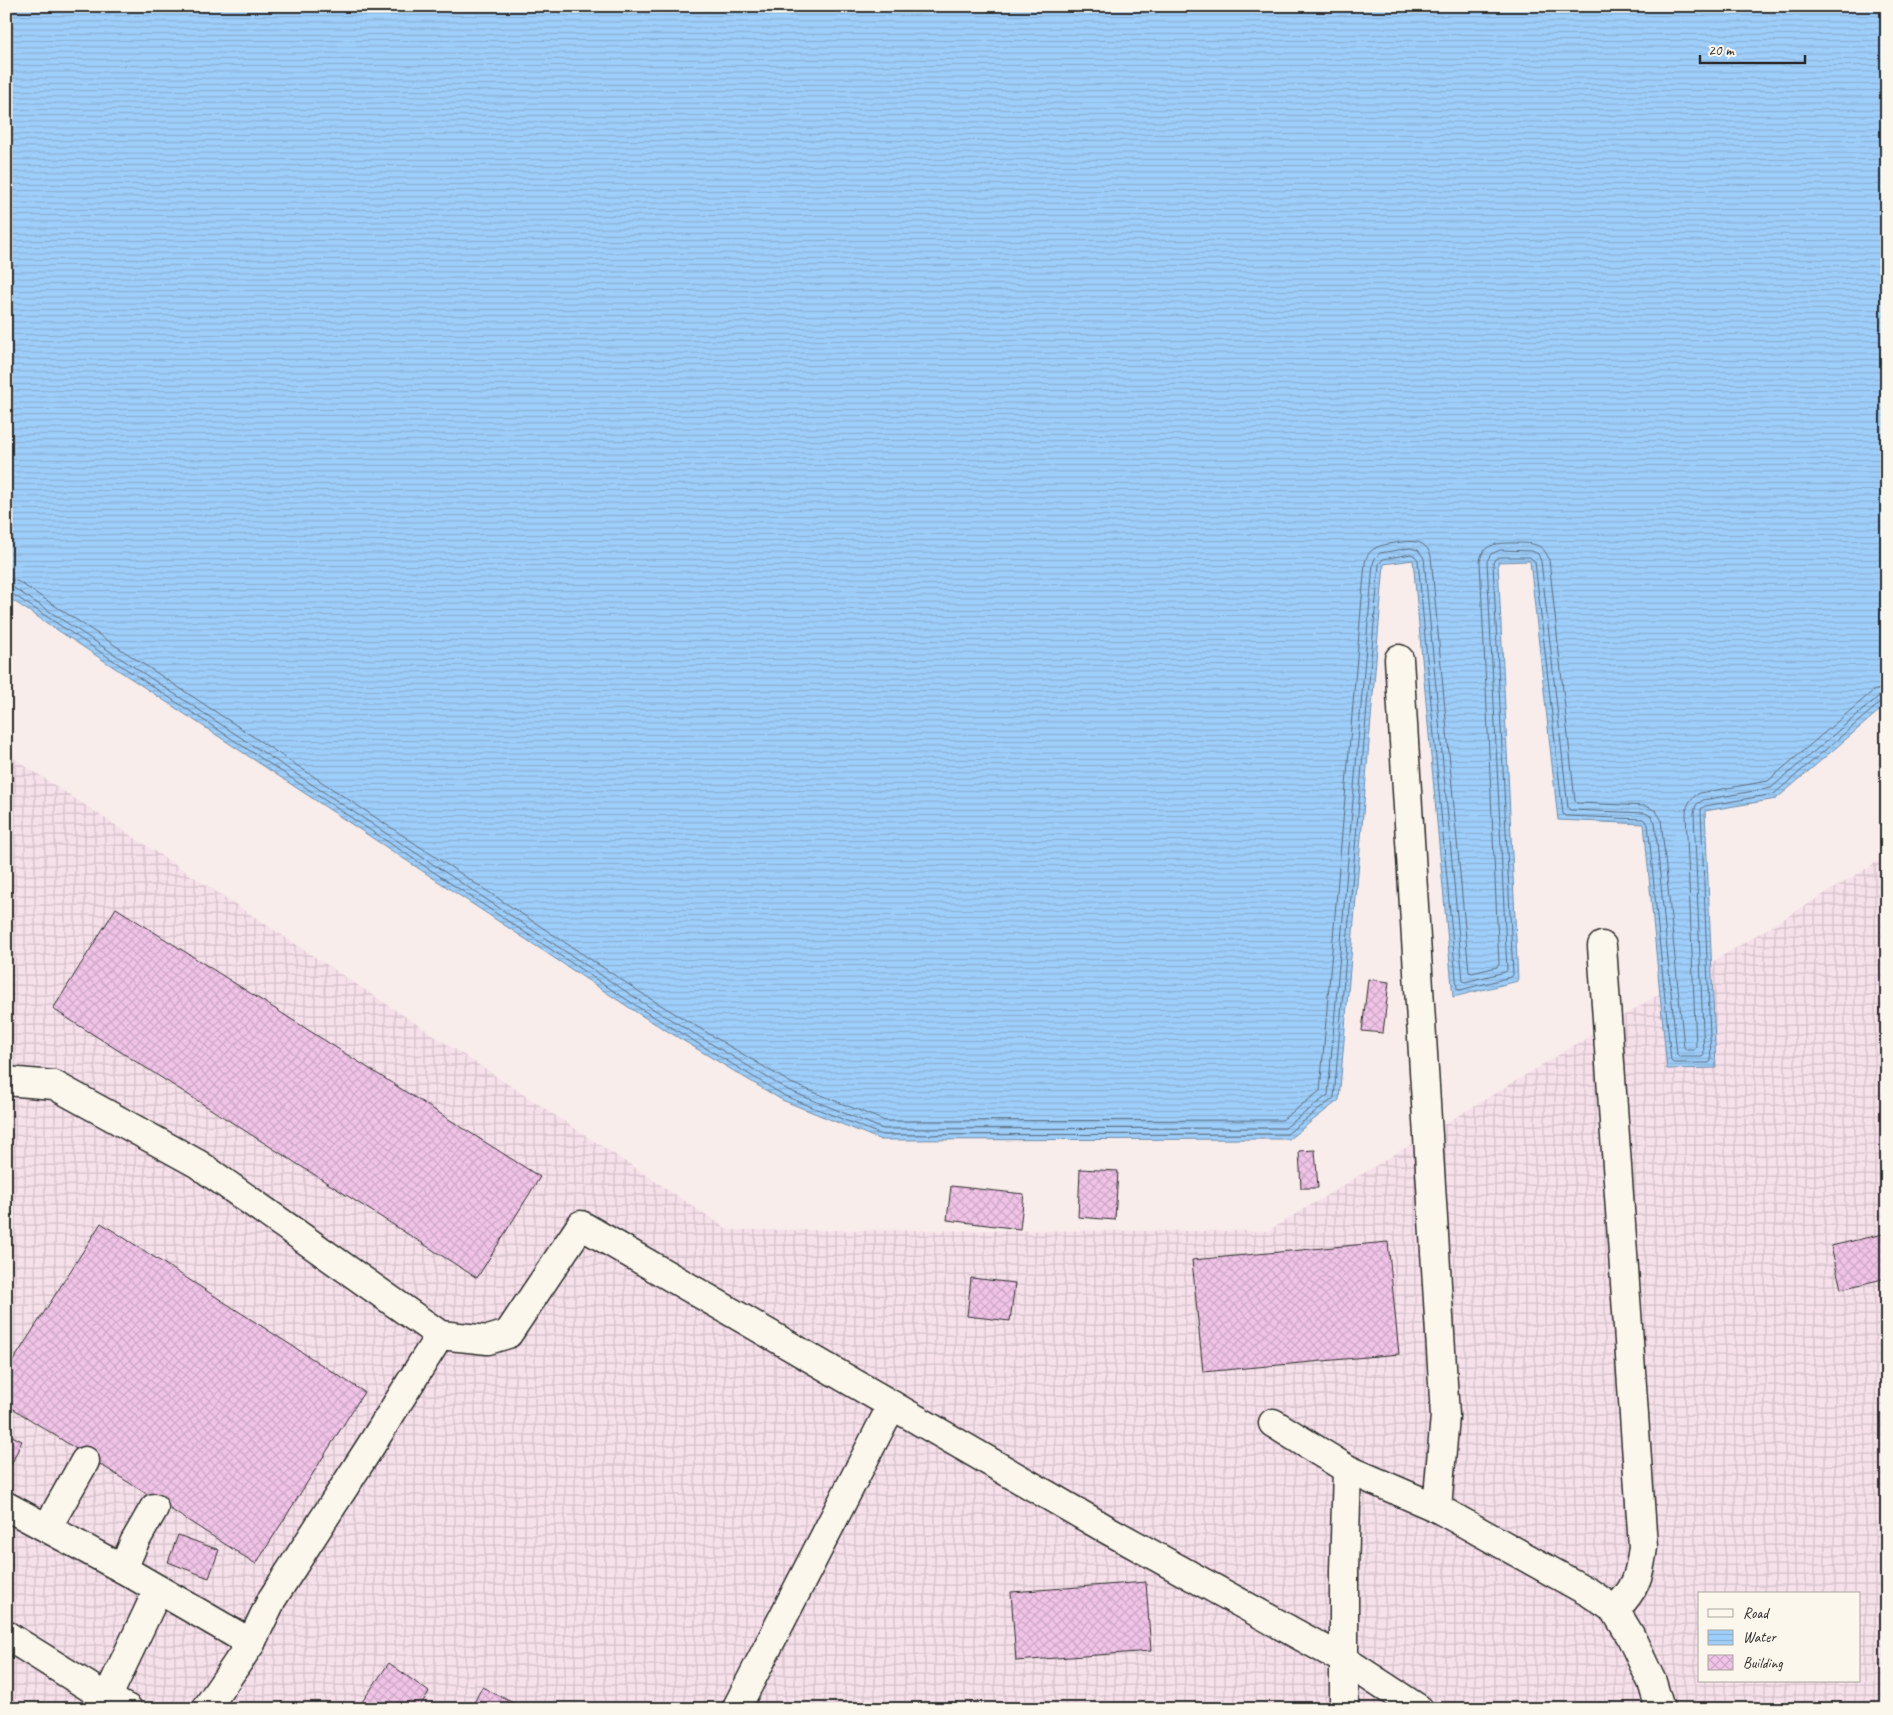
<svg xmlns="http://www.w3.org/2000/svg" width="1893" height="1715" font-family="Caveat,sans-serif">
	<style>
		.industrial { fill: url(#industrial-grid); fill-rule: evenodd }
		.water { fill: url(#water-rules); stroke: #708da7 }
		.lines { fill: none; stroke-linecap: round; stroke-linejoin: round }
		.shore { stroke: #596c7e; stroke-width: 1 }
		.building { fill: url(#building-cross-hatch); stroke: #2b2b2b }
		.minor-casing { stroke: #2b2b2b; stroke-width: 31 }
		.minor { stroke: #fbf7ec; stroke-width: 28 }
	</style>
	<defs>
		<pattern id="industrial-grid" width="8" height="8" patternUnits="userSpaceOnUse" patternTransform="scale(1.25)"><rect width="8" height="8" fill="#f6e0ea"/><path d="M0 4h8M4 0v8" fill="none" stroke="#d3c0c9"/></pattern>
		<pattern id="water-rules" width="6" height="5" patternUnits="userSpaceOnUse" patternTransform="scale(1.25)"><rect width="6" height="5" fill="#9ecefa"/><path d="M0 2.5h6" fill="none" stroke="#88b1d6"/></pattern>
		<pattern id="building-cross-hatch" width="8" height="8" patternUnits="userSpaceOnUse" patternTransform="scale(1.25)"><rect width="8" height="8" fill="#f0c3e7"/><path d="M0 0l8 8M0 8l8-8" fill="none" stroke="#cea8c6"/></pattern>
	</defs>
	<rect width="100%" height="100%" fill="#f9edeb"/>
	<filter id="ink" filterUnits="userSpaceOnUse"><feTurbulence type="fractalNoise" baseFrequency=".02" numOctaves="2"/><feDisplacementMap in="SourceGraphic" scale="10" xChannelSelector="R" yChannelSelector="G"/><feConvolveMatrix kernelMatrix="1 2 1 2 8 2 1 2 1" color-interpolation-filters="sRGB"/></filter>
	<g filter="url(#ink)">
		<path class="industrial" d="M6,753L729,1230L1268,1231L1887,856V1709H6ZM1699,1594H1859V1681H1699Z"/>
		<polygon class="water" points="6,6 1887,6 1887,704 1776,799 1705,811 1716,1068 1667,1069 1644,824 1558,820 1530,561 1498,562 1518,981 1453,997 1413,560 1384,564 1339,1100 1289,1139 881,1140 782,1100 639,1014 6,596"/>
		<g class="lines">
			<g class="shore">
				<path d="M6,578L19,582L649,998L791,1083L885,1121L1282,1120L1320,1091L1365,563C1368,547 1381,545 1395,543C1410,541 1425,538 1431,556L1469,972L1472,973L1497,967L1499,964L1480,561C1483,543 1498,543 1514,543C1529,543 1544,542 1549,560L1575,801L1577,803L1646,806L1656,811L1661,819L1684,1047L1686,1050H1694L1696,1047L1686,813C1687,804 1691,797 1700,793L1768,781L1873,691L1887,687"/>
				<polyline points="6,586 14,588 645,1004 788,1090 883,1129 1285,1128 1328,1095 1373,564 1375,558 1380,553 1410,548 1418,550 1424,558 1463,981 1465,982 1505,972 1507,970 1487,561 1491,554 1500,550 1532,551 1538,554 1541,561 1568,808 1570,810 1645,813 1651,816 1655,822 1677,1055 1679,1057 1702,1057 1704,1055 1694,813 1696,805 1703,800 1771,788 1878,697 1887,694"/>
				<polyline points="6,592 11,593 641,1009 785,1096 882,1135 1287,1134 1334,1098 1379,564 1383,559 1411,554 1415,556 1418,560 1457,989 1460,990 1511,977 1513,975 1493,563 1495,559 1499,557 1530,557 1535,562 1563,814 1565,816 1643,819 1648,824 1671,1061 1673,1063 1709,1063 1711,1061 1701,809 1705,806 1774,794 1881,702 1887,701"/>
			</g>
		</g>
		<g class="building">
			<polygon points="116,908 540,1177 477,1278 53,1009"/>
			<polygon points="1368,979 1389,982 1383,1033 1362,1031"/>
			<polygon points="1315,1150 1318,1188 1301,1188 1299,1151"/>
			<polygon points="1080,1169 1118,1171 1115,1220 1078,1217"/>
			<polygon points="951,1186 1024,1194 1020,1229 947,1220"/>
			<polygon points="101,1223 364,1392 256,1564 6,1404 6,1372"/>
			<polygon points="1887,1233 1887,1278 1841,1289 1831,1246"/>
			<polygon points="1388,1242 1399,1354 1203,1372 1192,1260"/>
			<polygon points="971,1278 1015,1283 1010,1321 967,1316"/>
			<polygon points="6,1433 22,1441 11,1465 6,1463"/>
			<polygon points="178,1535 219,1550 209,1578 168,1562"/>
			<polygon points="1146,1582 1151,1651 1016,1661 1011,1592"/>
			<polygon points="389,1663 429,1692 418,1709 357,1709"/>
			<polygon points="482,1687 525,1709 471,1709"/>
		</g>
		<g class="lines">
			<defs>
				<g id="minor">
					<polyline points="1399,659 1445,1416 1437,1508"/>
					<path d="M1602,946L1643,1547C1639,1578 1636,1588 1615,1610"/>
					<polyline points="6,1081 54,1085 198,1164 440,1335 488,1340 508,1334 581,1225 1106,1529 1344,1660 1419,1709"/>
					<polyline points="1273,1423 1347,1469 1437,1508 1590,1593 1615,1610 1630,1635 1652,1682 1660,1709"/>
					<polyline points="6,1506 123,1569 251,1643"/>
					<polyline points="47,1528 85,1461"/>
					<polyline points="123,1569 134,1543 154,1508"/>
					<polyline points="6,1635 107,1698 128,1709"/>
					<polyline points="107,1698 158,1590"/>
					<polyline points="206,1709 251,1643 272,1599 370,1447 440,1335"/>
					<polyline points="736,1709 892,1405"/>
					<polyline points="1344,1709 1344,1571 1347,1469"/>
				</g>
			</defs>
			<use href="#minor" class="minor-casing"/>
			<use href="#minor" class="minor"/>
		</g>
	</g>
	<rect width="1893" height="1715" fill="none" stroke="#fbf7ec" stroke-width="25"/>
	<rect x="12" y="12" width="1868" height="1690" fill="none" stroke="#2b2b2b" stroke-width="2" filter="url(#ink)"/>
	<rect x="1698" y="1592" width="162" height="90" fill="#fbf7ec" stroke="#a8a59f"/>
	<rect x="1708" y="1609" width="25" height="8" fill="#fbf7ec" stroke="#a8a59f"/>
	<text x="1743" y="1618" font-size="15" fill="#2b2b2b">Road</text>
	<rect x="1708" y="1630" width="25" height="15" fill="url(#water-rules)" stroke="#a8a59f"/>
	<text x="1743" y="1642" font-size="15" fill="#2b2b2b">Water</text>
	<rect x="1708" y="1655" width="25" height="15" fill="url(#building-cross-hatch)" stroke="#a8a59f"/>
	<text x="1743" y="1668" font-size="15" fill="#2b2b2b">Building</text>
	<path d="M1700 55v8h105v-8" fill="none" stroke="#2b2b2b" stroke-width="2.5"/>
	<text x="1708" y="55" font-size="15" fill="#2b2b2b" stroke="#fbf7ec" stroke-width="4" paint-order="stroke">20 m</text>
</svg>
